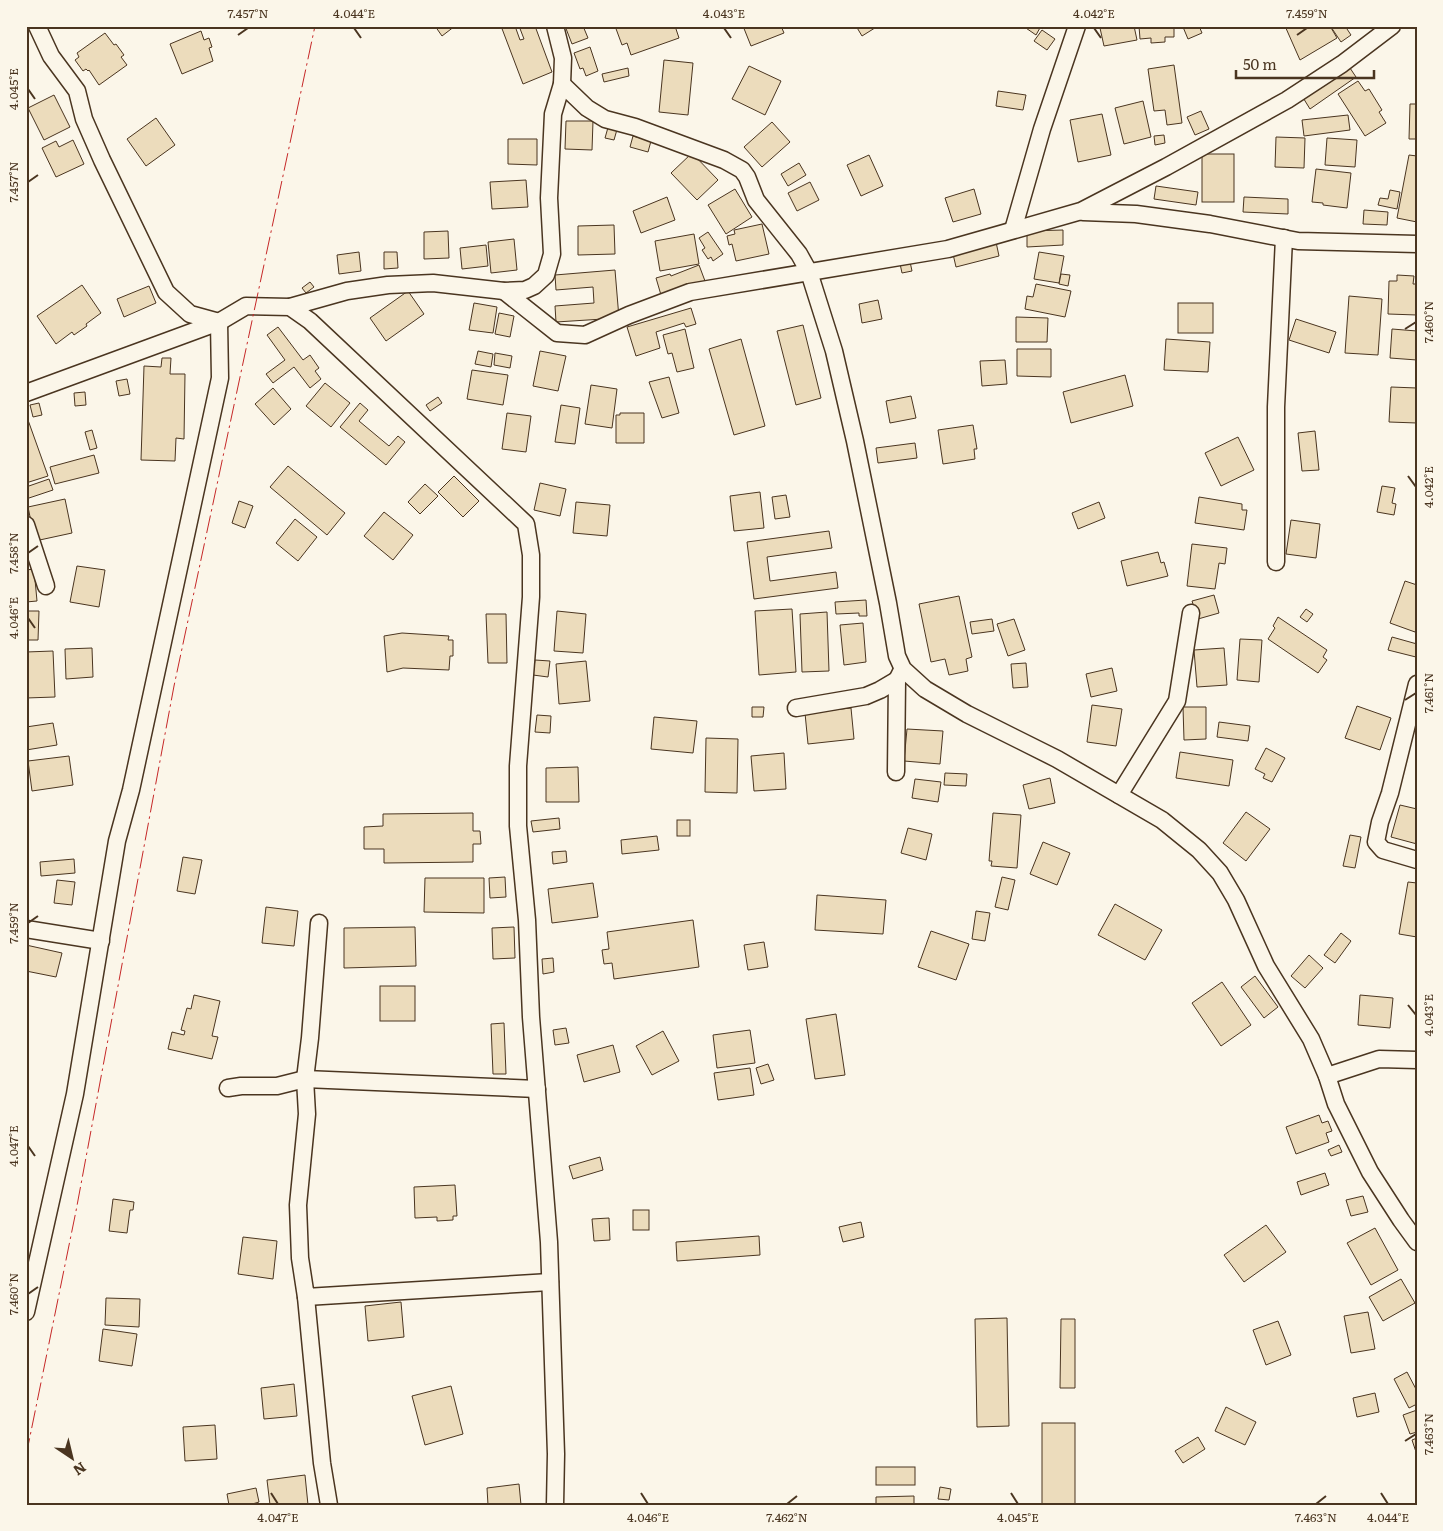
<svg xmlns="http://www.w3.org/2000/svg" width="1443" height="1531" font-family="Literata,serif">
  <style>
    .building { fill: #ecdcbc; stroke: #4a3520 }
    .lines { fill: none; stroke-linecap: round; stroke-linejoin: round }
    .minor-casing { stroke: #4a3520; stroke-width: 19 }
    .minor { stroke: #fbf6e9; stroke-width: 16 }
    .power { stroke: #c62828; stroke-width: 1; stroke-dasharray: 18 4 2.5 4; stroke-linecap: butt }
    .ticks { fill: none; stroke: #4a3520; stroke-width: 2 }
    .neatline { fill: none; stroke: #4a3520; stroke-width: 2 }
    .ticks-label { font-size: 12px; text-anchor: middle; fill: #4a3520 }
  </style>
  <rect width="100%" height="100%" fill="#fbf6e9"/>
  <g class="building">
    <path d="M435 26H455L442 36Z"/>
    <path d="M501 26H515L520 40 524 39 519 26H535L552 72 523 84Z"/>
    <path d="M565 26H583L588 38 572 44Z"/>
    <path d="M615 26H675L679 38 631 55 627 43 622 45Z"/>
    <path d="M743 26H781L784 33 751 46Z"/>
    <path d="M856 26H878L862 36Z"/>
    <path d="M1023 26H1041L1036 35Z"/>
    <path d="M1109 26H1134L1137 40 1104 46 1100 28Z"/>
    <path d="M1139 26H1174V37H1165V42L1151 43V38L1140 39Z"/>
    <path d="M1186 26H1199L1202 33 1188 39 1183 27Z"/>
    <path d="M1285 26H1330L1337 38 1300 60Z"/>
    <path d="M1332 26H1345L1351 35 1341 42 1331 27Z"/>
    <path d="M1042 30 1055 39 1047 50 1034 41Z"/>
    <path d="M201 31 204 40 209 38 212 47 209 48 213 61 182 74 170 44Z"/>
    <path d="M105 33 114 45 116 44 124 55 121 57 127 65 99 85 89 70 88 71 86 69 83 71 75 60 79 57 77 53Z"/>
    <path d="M590 47 598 71 586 76 583 68 580 69 574 53Z"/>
    <path d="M664 60 693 63 688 115 659 112Z"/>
    <path d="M1174 65 1182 123 1167 125 1165 110 1154 111 1148 69Z"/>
    <path d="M1348 65 1356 77 1310 109 1302 96Z"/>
    <path d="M749 66 781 81 765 115 732 99Z"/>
    <path d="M628 68 629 76 604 82 602 74Z"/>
    <path d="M1358 81 1365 91 1369 89 1382 110 1379 112 1386 123 1365 136 1338 94Z"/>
    <path d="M998 91 1026 95 1023 110 996 106Z"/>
    <path d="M54 95 70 127 44 140 28 108Z"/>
    <path d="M1143 101 1151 137 1124 144 1115 108Z"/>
    <path d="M1410 104H1417V139H1409Z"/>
    <path d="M1201 111 1209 129 1195 135 1187 117Z"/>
    <path d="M1102 114 1111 155 1078 162 1070 120Z"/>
    <path d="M1348 115 1350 130 1304 136 1302 120Z"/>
    <path d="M156 118 175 145 146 166 127 139Z"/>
    <path d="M566 121H593L592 150 565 149Z"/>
    <path d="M772 122 790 142 762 167 744 147Z"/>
    <path d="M609 124 618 126 614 140 605 138Z"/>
    <path d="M1164 135 1165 143 1155 145 1154 136Z"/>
    <path d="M633 136 651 141 648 152 630 147Z"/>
    <path d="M1276 137 1305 138 1304 168 1275 167Z"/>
    <path d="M1327 138 1357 140 1355 167 1325 165Z"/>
    <path d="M508 139H537V165L508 164Z"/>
    <path d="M73 140 84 164 56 177 42 148 56 141 59 147Z"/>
    <path d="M692 153 718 180 697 200 671 173Z"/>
    <rect x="1202" y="154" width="32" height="48"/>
    <path d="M869 155 883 186 861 196 847 165Z"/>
    <path d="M1409 155 1417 156V222L1397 218Z"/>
    <path d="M799 163 806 175 788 186 781 174Z"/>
    <path d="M1316 169 1351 173 1347 208 1323 205V203L1312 202Z"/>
    <path d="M526 180 528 207 492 209 490 182Z"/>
    <path d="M810 182 819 200 797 211 788 193Z"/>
    <path d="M1156 186 1198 192 1196 205 1154 199Z"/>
    <path d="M735 189 752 217 726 234 708 205Z"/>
    <path d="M974 189 981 214 953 222 945 198Z"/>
    <path d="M1390 190 1400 192 1397 209 1378 205 1380 198 1388 199Z"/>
    <path d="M667 197 675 220 641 233 633 211Z"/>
    <path d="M1244 197 1288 199V214L1243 212Z"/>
    <path d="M1364 210 1388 212 1387 225 1363 224Z"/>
    <path d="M762 224 769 254 736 261 732 244 729 245 727 236 735 234 734 230Z"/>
    <path d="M614 225 615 254 578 255V226Z"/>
    <path d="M1063 230V245L1027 247V231Z"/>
    <path d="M448 231 449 258 424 259V232Z"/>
    <path d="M708 232 723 254 713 261 711 257 708 259 702 250 705 248 699 238Z"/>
    <path d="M694 234 699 264 660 271 655 241Z"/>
    <path d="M514 239 517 270 491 273 488 242Z"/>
    <path d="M996 242 999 256 956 267 953 254Z"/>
    <path d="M486 245 488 266 462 269 460 248Z"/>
    <path d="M359 252 361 271 339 274 337 255Z"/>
    <path d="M384 252H397L398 268 384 269Z"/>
    <path d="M1039 252 1064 256 1059 283 1034 279Z"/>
    <path d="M909 257 912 271 902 273 899 259Z"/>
    <path d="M699 265 705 281 661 295 656 278 670 274 671 276Z"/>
    <path d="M615 270 619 318 556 322 555 306 594 303 593 287 556 290 555 275Z"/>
    <path d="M1061 274 1070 275 1068 286 1059 284Z"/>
    <path d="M1397 275 1414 276 1413 284H1417V315L1388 314 1389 281H1397Z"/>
    <path d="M310 282 314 287 306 293 302 288Z"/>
    <path d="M1036 284 1071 291 1065 317 1025 309 1027 296 1033 297Z"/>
    <path d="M82 285 101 313 86 324 87 326 74 335 72 332 56 344 37 316Z"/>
    <path d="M149 286 156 303 124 317 117 299Z"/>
    <path d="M408 291 424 314 386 341 370 318Z"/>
    <path d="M1349 296 1382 299 1378 355 1345 353Z"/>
    <path d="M878 300 882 319 862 323 859 304Z"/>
    <path d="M474 303 497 307 493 333 469 330Z"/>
    <rect x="1178" y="303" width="35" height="30"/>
    <path d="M691 308 696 324 686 327 684 323 656 332 660 348 636 356 627 327Z"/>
    <path d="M499 313 514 316 510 337 495 334Z"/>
    <path d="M1016 317 1048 318 1047 342H1016Z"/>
    <path d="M1296 319 1336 332 1329 353 1289 340Z"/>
    <path d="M803 325 821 398 796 405 777 331Z"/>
    <path d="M278 327 303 360 310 355 319 368 315 371 321 379 310 388 294 367 273 383 266 374 285 360 267 335Z"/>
    <path d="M685 329 694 368 677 372 672 353 668 354 663 335Z"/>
    <path d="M1392 329 1417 331V360L1390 358Z"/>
    <path d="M741 339 765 426 734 435 709 349Z"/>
    <path d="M1166 339 1210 342 1208 372 1164 370Z"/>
    <path d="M1017 349H1051V377L1017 376Z"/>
    <path d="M478 351 493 354 491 367 475 364Z"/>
    <path d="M540 351 566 356 558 391 533 386Z"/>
    <path d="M495 353 512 356 510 368 494 365Z"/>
    <path d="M162 358H171L170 374H185L184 439 176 438 175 461 141 460 144 366 161 367Z"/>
    <path d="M1005 360 1007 384 982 386 980 361Z"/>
    <path d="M472 370 508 375 503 405 467 399Z"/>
    <path d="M1125 375 1133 406 1071 423 1063 392Z"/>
    <path d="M669 377 679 413 662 418 649 382Z"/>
    <path d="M127 379 130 394 119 396 116 381Z"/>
    <path d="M325 383 350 403 331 427 306 406Z"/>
    <path d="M591 385 617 389 612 428 585 424Z"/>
    <path d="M1391 387 1417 388V423L1389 422Z"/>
    <path d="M273 388 291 409 274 425 255 404Z"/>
    <path d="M85 392 86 405 75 406 74 393Z"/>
    <path d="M911 396 916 418 890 423 886 401Z"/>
    <path d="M438 397 442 403 430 411 426 405Z"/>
    <path d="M39 403 42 415 33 417 30 405Z"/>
    <path d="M360 403 368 410 359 421 389 446 398 436 405 442 386 465 340 427Z"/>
    <path d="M561 405 580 408 575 444 555 442Z"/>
    <path d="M507 413 531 416 526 452 502 449Z"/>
    <path d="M620 413H644V443H616V415H620Z"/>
    <path d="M28 420 48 476 26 483V421Z"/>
    <path d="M973 425 977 449H974L975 459 943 464 938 430Z"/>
    <path d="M92 430 97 448 90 450 85 432Z"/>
    <path d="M1315 431 1319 470 1302 471 1298 433Z"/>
    <path d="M1238 437 1254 470 1221 486 1205 453Z"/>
    <path d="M915 443 917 458 878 463 876 448Z"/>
    <path d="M94 455 99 473 55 484 50 467Z"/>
    <path d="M288 466 345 513 327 535 270 487Z"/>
    <path d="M454 476 479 501 463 517 438 492Z"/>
    <path d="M49 479 53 490 26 499V487Z"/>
    <path d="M540 483 566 489 560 516 534 510Z"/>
    <path d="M425 484 438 496 420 514 408 502Z"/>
    <path d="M1382 486 1395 488 1392 503 1396 504 1394 515 1377 512Z"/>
    <path d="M760 492 764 528 734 531 730 496Z"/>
    <path d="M786 495 790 517 775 519 772 497Z"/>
    <path d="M1199 497 1242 504V510H1247L1244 530 1195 523Z"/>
    <path d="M65 499 72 533 35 541 28 507Z"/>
    <path d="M239 501 253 506 245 528 232 523Z"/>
    <path d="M576 502 610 505 607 536 573 533Z"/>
    <path d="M1099 502 1105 518 1078 529 1072 513Z"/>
    <path d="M384 512 413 535 393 560 364 536Z"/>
    <path d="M295 519 317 537 298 561 276 543Z"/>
    <path d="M1291 520 1320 524 1316 558 1286 554Z"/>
    <path d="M829 531 832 548 767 557 770 581 836 572 838 588 754 599 747 542Z"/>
    <path d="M1192 544 1227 548 1225 564 1219 563 1215 589 1187 586Z"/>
    <path d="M1158 552 1161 563 1164 562 1168 576 1127 586 1121 561Z"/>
    <path d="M77 566 105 570 99 607 70 602Z"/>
    <path d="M34 569 37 601 26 602V570Z"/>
    <path d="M1405 581 1417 585V627L1415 632 1390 623Z"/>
    <path d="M1214 595 1219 613 1198 619 1192 601Z"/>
    <path d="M959 596 972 657 966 659 968 671 949 675 945 659 931 662 919 604Z"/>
    <path d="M866 600 867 616H859V613L836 614 835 602Z"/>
    <path d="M792 609 796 672 759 675 755 611Z"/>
    <path d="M1306 609 1313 614 1307 622 1300 617Z"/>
    <path d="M26 611H39L38 640H26Z"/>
    <path d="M557 611 586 614 583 653 554 651Z"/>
    <path d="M827 612 829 671 802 672 800 614Z"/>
    <path d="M486 614H506L507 663H488Z"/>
    <path d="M1278 617 1327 650 1323 657 1327 660 1318 673 1268 639 1275 628 1273 626Z"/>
    <path d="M992 619 994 631 972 634 970 622Z"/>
    <path d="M1014 619 1025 650 1008 656 997 624Z"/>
    <path d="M863 623 866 662 844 665 840 625Z"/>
    <path d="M402 633 449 636 448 640H453V656H450L449 670 403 668 387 672 384 636Z"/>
    <path d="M1392 637 1417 644 1416 657 1388 650Z"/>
    <path d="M1240 639 1262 640 1259 682 1237 680Z"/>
    <path d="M92 648 93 677 66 679 65 649Z"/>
    <path d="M1224 648 1227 685 1197 687 1194 650Z"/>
    <path d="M53 651 55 697 26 698V652Z"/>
    <path d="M535 660 550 661 548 677 533 675Z"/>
    <path d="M586 661 590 701 559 704 556 664Z"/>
    <path d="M1026 663 1028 687 1013 688 1011 664Z"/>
    <path d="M1112 668 1117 691 1091 697 1086 674Z"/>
    <path d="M1092 705 1122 709 1116 746 1087 742Z"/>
    <path d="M1357 706 1391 718 1380 750 1345 738Z"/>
    <path d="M752 707H764L763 717H752Z"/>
    <path d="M1183 707H1206V739L1184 740Z"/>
    <path d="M851 708 854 739 808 744 805 713Z"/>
    <path d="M537 715 551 716 550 733 535 732Z"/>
    <path d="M654 717 697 721 693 753 651 749Z"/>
    <path d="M1219 722 1250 726 1248 741 1217 737Z"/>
    <path d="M53 723 57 745 26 750V727Z"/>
    <path d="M907 729 943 731 940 764 904 761Z"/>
    <path d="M706 738 738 739 737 793 705 792Z"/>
    <path d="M1266 748 1285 758 1272 782 1263 778 1265 774 1255 769Z"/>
    <path d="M1180 752 1233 760 1229 786 1176 778Z"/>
    <path d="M784 753 786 789 754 791 751 756Z"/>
    <path d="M69 756 73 785 32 791 28 761Z"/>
    <path d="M578 767 579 802H546V768Z"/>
    <path d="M945 773 967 774 966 786 944 785Z"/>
    <path d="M1050 778 1055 803 1029 809 1023 785Z"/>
    <path d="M915 779 941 782 938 802 912 798Z"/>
    <path d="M1400 805 1417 809V844L1391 837Z"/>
    <path d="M1246 812 1270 829 1246 861 1223 843Z"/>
    <path d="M473 813V831H480L481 844H473V862L384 863V849H364V827L383 826V814Z"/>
    <path d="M993 813 1021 815 1017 868 991 866 992 861H989Z"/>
    <path d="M559 818 560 829 533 832 531 821Z"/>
    <rect x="677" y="820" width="13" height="16"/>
    <path d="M908 828 932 834 926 860 901 853Z"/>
    <path d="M1350 835 1361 837 1355 868 1343 866Z"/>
    <path d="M657 836 659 850 622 854 621 840Z"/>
    <path d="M1043 842 1070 853 1057 885 1030 874Z"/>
    <path d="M566 851 567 862 553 864 552 852Z"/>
    <path d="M183 857 202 860 195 894 177 891Z"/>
    <path d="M74 859 75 873 41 876 40 862Z"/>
    <path d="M505 877 506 897 490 898 489 878Z"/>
    <path d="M1002 877 1015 880 1008 910 995 907Z"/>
    <path d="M425 878H484V913L424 912Z"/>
    <path d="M57 880 75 882 72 905 54 903Z"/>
    <path d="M1408 882 1417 883V937L1399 934Z"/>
    <path d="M593 883 598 917 552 923 548 889Z"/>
    <path d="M817 895 886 900 883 934 815 930Z"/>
    <path d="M1115 904 1162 930 1145 960 1098 935Z"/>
    <path d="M266 907 298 911 294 946 262 943Z"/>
    <path d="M976 911 990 913 985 941 972 939Z"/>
    <path d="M693 920 699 967 614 979 612 963 604 964 602 950 609 949 607 932Z"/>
    <path d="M415 927 416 966 344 968V928Z"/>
    <path d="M514 927 515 958 493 959 492 928Z"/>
    <path d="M931 931 969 944 956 980 918 967Z"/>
    <path d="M1341 933 1351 941 1335 963 1324 955Z"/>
    <path d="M764 942 768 967 748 970 744 945Z"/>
    <path d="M26 945 62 953 56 977 26 971Z"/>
    <path d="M1309 955 1323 968 1305 988 1291 976Z"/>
    <path d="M553 958 554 972 543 974 542 959Z"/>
    <path d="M1255 976 1278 1007 1264 1018 1241 987Z"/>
    <path d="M1222 982 1251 1025 1221 1046 1192 1003Z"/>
    <rect x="380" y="986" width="35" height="35"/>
    <path d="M194 995 220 1001 212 1036 218 1037 212 1059 168 1049 172 1032 184 1035 185 1031 181 1030 187 1008 191 1009Z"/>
    <path d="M1360 995 1393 998 1390 1028 1358 1025Z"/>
    <path d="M836 1014 845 1075 815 1079 806 1019Z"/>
    <path d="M504 1023 506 1074H493L491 1024Z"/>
    <path d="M566 1028 569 1043 555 1045 553 1030Z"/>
    <path d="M750 1030 755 1063 717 1068 713 1035Z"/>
    <path d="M663 1031 679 1061 652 1075 636 1046Z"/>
    <path d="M613 1045 620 1072 584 1082 577 1055Z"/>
    <path d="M768 1064 774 1080 761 1084 756 1068Z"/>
    <path d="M750 1068 754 1095 718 1100 714 1073Z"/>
    <path d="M1319 1115 1322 1123 1328 1121 1332 1131 1326 1133 1329 1142 1296 1154 1286 1127Z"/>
    <path d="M1339 1145 1342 1152 1331 1156 1328 1150Z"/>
    <path d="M600 1157 603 1170 573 1179 569 1166Z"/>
    <path d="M1325 1173 1329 1185 1301 1195 1297 1182Z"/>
    <path d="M455 1185 457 1216H453V1220L437 1221V1217L415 1218 414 1187Z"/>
    <path d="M1363 1196 1368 1212 1351 1216 1346 1200Z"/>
    <path d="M113 1199 134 1202 133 1210H130L127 1233 109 1231Z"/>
    <rect x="633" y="1210" width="16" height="20"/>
    <path d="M609 1218 610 1240 594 1241 592 1219Z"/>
    <path d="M861 1222 864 1237 843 1242 839 1227Z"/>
    <path d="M1266 1225 1286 1252 1244 1282 1224 1255Z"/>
    <path d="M1375 1228 1398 1270 1371 1285 1347 1243Z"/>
    <path d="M759 1236 760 1255 677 1261 676 1242Z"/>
    <path d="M243 1237 277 1241 273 1279 238 1274Z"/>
    <path d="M1401 1279 1415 1303 1383 1321 1369 1297Z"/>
    <path d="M106 1298 140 1299 139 1327 105 1325Z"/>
    <path d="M401 1302 404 1337 368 1341 365 1306Z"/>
    <path d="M1368 1312 1375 1349 1351 1353 1344 1316Z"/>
    <path d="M1007 1318 1009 1426 977 1427 975 1319Z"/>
    <path d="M1061 1319H1075V1388H1060Z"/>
    <path d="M1278 1321 1291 1355 1266 1365 1253 1330Z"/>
    <path d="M103 1329 137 1334 132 1366 99 1361Z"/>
    <path d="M1407 1372 1417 1391V1404L1409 1408 1394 1379Z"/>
    <path d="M294 1384 297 1416 264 1419 261 1388Z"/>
    <path d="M451 1386 463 1434 425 1445 412 1396Z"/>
    <path d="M1375 1393 1379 1412 1357 1417 1353 1398Z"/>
    <path d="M1226 1407 1256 1422 1245 1445 1215 1431Z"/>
    <path d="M1417 1410V1432L1410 1434 1403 1415Z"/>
    <rect x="1042" y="1423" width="33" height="82"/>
    <path d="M215 1425 217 1459 185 1461 183 1427Z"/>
    <path d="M1198 1437 1205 1449 1183 1463 1175 1451Z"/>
    <path d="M1417 1438V1455L1412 1440Z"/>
    <rect x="876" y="1467" width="39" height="18"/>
    <path d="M305 1475 308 1505H270L267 1480Z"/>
    <path d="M519 1484 521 1505H488L487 1488Z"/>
    <path d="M940 1487 951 1489 949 1500 938 1499Z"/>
    <path d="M256 1488 259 1502 249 1505H229L227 1494Z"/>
    <path d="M914 1496V1505H876V1497Z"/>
  </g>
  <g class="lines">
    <defs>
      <g id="minor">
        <path d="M562 84 587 108 605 119 635 127 724 160 742 170 747 177 756 200 799 254 809 272 834 351 855 441 888 603 897 656 903 669 925 689 967 714 1057 759 1162 820 1199 850 1220 873 1236 900 1266 966 1311 1039 1327 1076 1336 1104 1370 1172 1401 1220 1417 1242"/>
        <path d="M1083 212 1136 214 1210 224 1298 241 1417 244"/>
        <path d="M1013 230 1042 129 1077 26"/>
        <path d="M504 291 557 333 585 335 629 315 690 292 948 249 1081 211 1166 167 1287 100 1342 64 1392 26"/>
        <path d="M290 307 347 291 388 285 433 283 504 291 525 290 534 286 546 275 552 254 549 198 553 114 562 84 563 58 555 26"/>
        <path d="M26 393 219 322 246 306 290 307 310 321 526 524 531 555V597L518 766V826L527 920 531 1017 549 1242 556 1454 555 1505"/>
        <path d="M26 525 46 586"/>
        <path d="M1276 562V407L1284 238"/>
        <path d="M1417 684 1390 793 1380 822 1376 842 1383 850 1417 860"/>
        <path d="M796 708 866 696 880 690 897 680"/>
        <path d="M896 772 897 680 901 672"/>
        <path d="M1119 795 1177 701 1191 613"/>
        <path d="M319 923 310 1038 305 1079 307 1114 298 1205 300 1258 306 1297 550 1282"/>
        <path d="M26 929 101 941"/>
        <path d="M1327 1076 1379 1059 1417 1060"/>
        <path d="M228 1088 241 1086H277L305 1079 537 1089"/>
        <path d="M306 1297 322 1463 329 1505"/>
        <path d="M26 1312 75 1094 117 841 131 790 220 378 219 322 190 314 166 292 102 160 84 119 77 91 51 56 37 26"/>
      </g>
    </defs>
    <use href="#minor" class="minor-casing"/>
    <use href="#minor" class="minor"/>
    <path class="power" d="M26 1456 76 1211 174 686 315 26"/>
  </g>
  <path class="ticks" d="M354 28 361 38M724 28 731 38M1094 28 1101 38M238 35 248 28M1297 35 1307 28M28 89 35 99M28 182 38 175M1405 329 1416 322M1408 476 1416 487M28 553 38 546M28 618 35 628M1405 700 1416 693M28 923 38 916M1408 1005 1416 1015M28 1146 35 1156M28 1294 38 1287M1405 1441 1416 1434M271 1493 278 1504M641 1493 648 1504M1011 1493 1018 1504M1381 1493 1388 1504M787 1504 797 1496M1316 1504 1326 1496"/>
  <rect width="1443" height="1531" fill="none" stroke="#fbf6e9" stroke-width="55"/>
  <g transform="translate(72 1458) rotate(145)" stroke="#fbf6e9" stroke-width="4" paint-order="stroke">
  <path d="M0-4L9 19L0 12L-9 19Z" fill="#4a3520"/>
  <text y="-8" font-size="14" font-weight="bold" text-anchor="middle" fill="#4a3520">N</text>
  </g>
  <path d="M1236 70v8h138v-8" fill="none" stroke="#4a3520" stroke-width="2.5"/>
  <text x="1243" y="70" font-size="15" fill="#4a3520" stroke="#fbf6e9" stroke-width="4" paint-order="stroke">50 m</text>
  <rect x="28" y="28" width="1388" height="1476" class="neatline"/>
  <g class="ticks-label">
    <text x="248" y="18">7.457°N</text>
    <text x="354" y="18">4.044°E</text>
    <text x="724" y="18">4.043°E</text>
    <text x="1094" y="18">4.042°E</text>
    <text x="1307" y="18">7.459°N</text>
    <text transform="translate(14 89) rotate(-90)" y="4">4.045°E</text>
    <text transform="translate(14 182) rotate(-90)" y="4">7.457°N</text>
    <text transform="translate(1429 322) rotate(-90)" y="4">7.460°N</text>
    <text transform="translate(1429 487) rotate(-90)" y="4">4.042°E</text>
    <text transform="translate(14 553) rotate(-90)" y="4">7.458°N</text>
    <text transform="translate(14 618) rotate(-90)" y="4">4.046°E</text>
    <text transform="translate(1429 693) rotate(-90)" y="4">7.461°N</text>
    <text transform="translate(14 923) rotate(-90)" y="4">7.459°N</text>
    <text transform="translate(1429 1015) rotate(-90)" y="4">4.043°E</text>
    <text transform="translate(14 1146) rotate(-90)" y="4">4.047°E</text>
    <text transform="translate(14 1294) rotate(-90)" y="4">7.460°N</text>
    <text transform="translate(1429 1434) rotate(-90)" y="4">7.463°N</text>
    <text x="278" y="1522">4.047°E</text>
    <text x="648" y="1522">4.046°E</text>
    <text x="787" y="1522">7.462°N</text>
    <text x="1018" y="1522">4.045°E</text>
    <text x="1316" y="1522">7.463°N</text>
    <text x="1388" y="1522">4.044°E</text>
  </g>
</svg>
